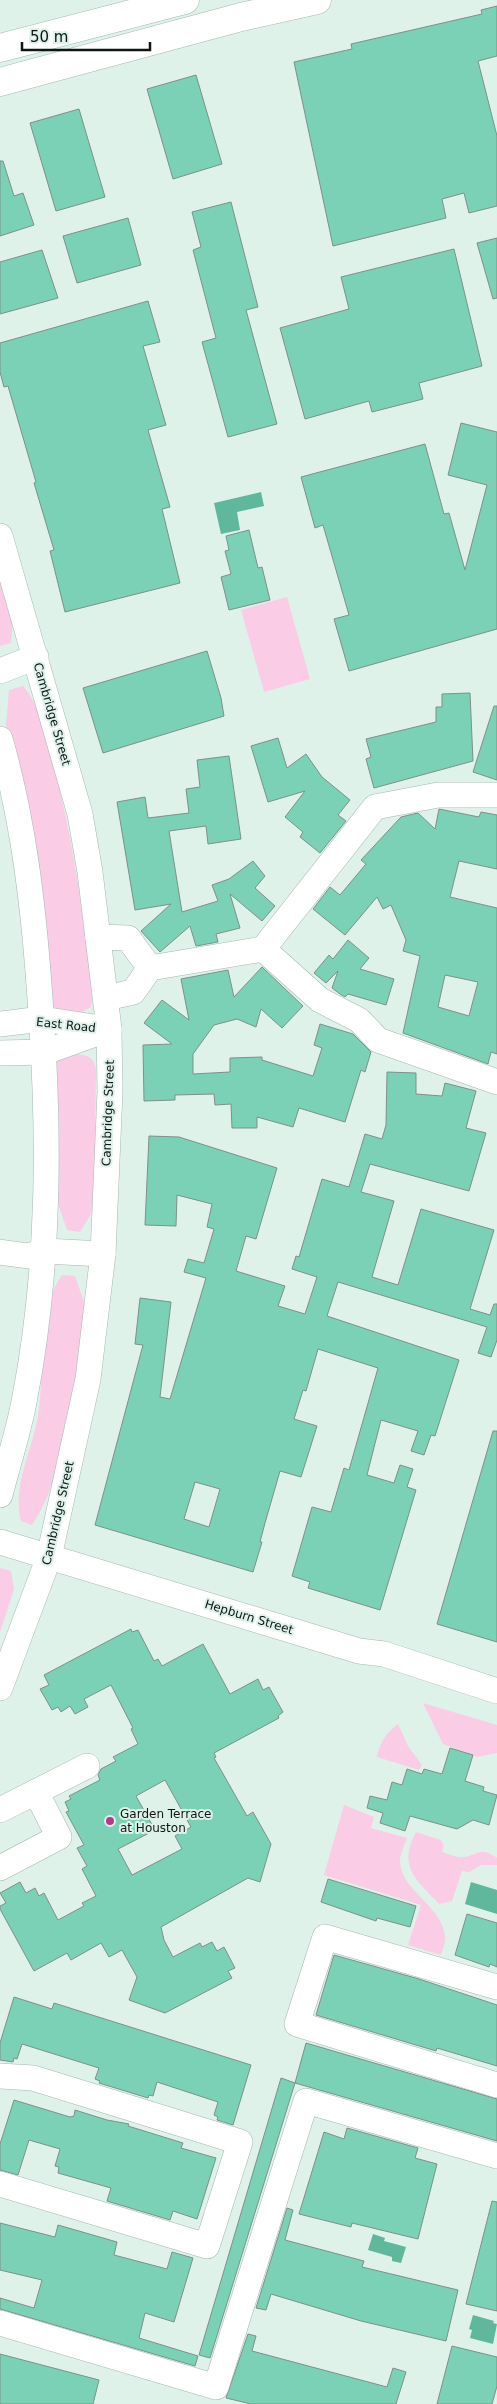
<svg xmlns="http://www.w3.org/2000/svg" width="497" height="2404" font-family="'DejaVu Sans',sans-serif">
  <style>
    .green { fill: #facce6 }
    .water { fill: #5fb79c }
    .building { fill: #7ad1b6; stroke: #7e9089; fill-rule: evenodd }
    .lines { fill: none; stroke-linecap: round; stroke-linejoin: round }
    .minor-casing { stroke: #a5b8b1; stroke-width: 26 }
    .major-casing { stroke: #a5b8b1; stroke-width: 29 }
    .minor { stroke: #fff; stroke-width: 25 }
    .major { stroke: #fff; stroke-width: 28 }
    .poi-dot { fill: #b3398b; stroke: #def2ea; stroke-width: 2 }
    .labels { text-anchor: middle; stroke-width: 4; stroke-linejoin: round; paint-order: stroke }
    .street-label { font-size: 12px; fill: #0e1513; stroke: #def2ea }
    .poi-label { font-size: 12px; fill: #0e1513; stroke: #def2ea; text-anchor: start }
  </style>
  <rect width="100%" height="100%" fill="#def2ea"/>
  <g class="green">
    <path d="M0 565 13 617 11 643 0 646Z"/>
    <path d="M287 597 310 679 264 692 241 610Z"/>
    <path d="M23 686C40 706 44 731 51 756 73 836 84 916 92 998L91 1007 79 1014 54 1009 53 1004 6 725 9 690Z"/>
    <path d="M68 1054C82 1055 93 1053 96 1069L94 1201 91 1214 80 1232 67 1230 56 1198 57 1062 59 1057Z"/>
    <path d="M62 1275 75 1276 84 1302 85 1313C75 1378 69 1470 32 1525L21 1521C12 1487 32 1450 38 1416 46 1370 34 1315 62 1275Z"/>
    <path d="M0 1568 11 1571 14 1589 0 1632Z"/>
    <path d="M423 1703 497 1725V1753L477 1757 443 1744Z"/>
    <path d="M398 1724 408 1746 422 1765 419 1770 377 1757C381 1741 385 1734 398 1724Z"/>
    <path d="M344 1805 374 1817 371 1828 407 1838C405 1844 400 1853 400 1860 399 1890 442 1905 445 1936 446 1941 443 1949 441 1955L408 1945 421 1905 324 1875Z"/>
    <path d="M416 1832 441 1840 444 1846 442 1852C448 1854 453 1856 458 1857 475 1859 478 1844 497 1858V1865H481L469 1872 462 1871 452 1901 439 1904C417 1880 397 1867 416 1832Z"/>
  </g>
  <g class="water">
    <path d="M261 492 264 506 237 512 240 530 221 534 214 503Z"/>
    <path d="M471 1882 497 1890V1914L465 1904Z"/>
    <path d="M373 2234 385 2238 384 2241 406 2247 401 2263 392 2261V2257L368 2250Z"/>
    <path d="M473 2315 494 2321 493 2323 497 2324 493 2344 470 2338 472 2330 469 2329Z"/>
  </g>
  <g class="building">
    <path d="M497 6V56L478 61 497 136V206L469 213 464 193 442 199 446 218 333 246 294 62 352 49 351 44 482 14 481 10Z"/>
    <path d="M196 75 222 164 173 179 147 89Z"/>
    <path d="M79 109 105 197 56 211 30 123Z"/>
    <path d="M0 161H3L14 196 23 193 34 225 0 236Z"/>
    <path d="M231 202 258 307 246 310 277 424 228 437 202 342 216 338 193 250 201 247 192 212Z"/>
    <path d="M128 218 141 265 77 283 63 236Z"/>
    <path d="M497 238V298L493 299 477 243Z"/>
    <path d="M454 249 482 366 419 383 423 399 372 412 369 401 305 419 280 328 349 309 341 277Z"/>
    <path d="M42 250 58 298 0 314V262Z"/>
    <path d="M148 301 160 342 143 346 166 425 148 430 170 507 162 509 180 583 65 612 50 551 54 550 34 483 36 482 8 386 4 387 0 372V343Z"/>
    <path d="M461 423 497 432V629L349 671 334 619 349 615 323 525 315 528 301 477 425 444 444 514 449 513 465 570 487 485 448 475Z"/>
    <path d="M249 530 258 568 262 567 270 600 229 610 221 577 231 574 225 551 229 550 226 536Z"/>
    <path d="M207 651 221 698 224 716 103 753 83 688Z"/>
    <path d="M470 693 473 761 374 788 366 759 371 757 366 739 436 722V707H442V694Z"/>
    <path d="M494 706H497V780L473 772Z"/>
    <path d="M278 738 287 768 306 754 322 777 350 800 338 815 346 821 320 853 300 837 303 832 285 817 305 791 268 802 251 746Z"/>
    <path d="M229 756 241 839 208 844 206 826 169 831 182 912 218 901 212 885 229 879 253 861 265 876 255 888 275 906 262 921 230 894 240 928 216 934 218 942 196 946 190 926 160 952 141 931 171 904 135 910 117 802 145 797 148 818 189 813 186 789 200 787 197 760Z"/>
    <path d="M439 809 479 817 481 812 497 815V869L459 861 450 897 497 908V1054L491 1052 488 1064 403 1033 420 956 403 951 406 940 391 905 383 909 377 897 345 935 313 909 330 887 340 895 366 864 361 860 401 817 418 813 435 829ZM445 975 478 982 469 1016 438 1007Z"/>
    <path d="M348 940 369 958 360 969 394 979 386 1005 348 994 345 997 340 994 332 988 338 971 326 983 314 973 329 955 333 959Z"/>
    <path d="M262 967 303 1006 282 1028 261 1009 256 1027 237 1019 214 1025 193 1054V1074L230 1072V1058L262 1057V1060L313 1076 322 1048 314 1045 320 1024 353 1034 371 1052 365 1072 361 1070 345 1122 299 1108 293 1127 257 1117V1128H232L231 1104 215 1105 214 1094 175 1095V1100L144 1101 143 1045 172 1044 144 1023 162 1000 189 1020 181 979 228 970 234 997Z"/>
    <path d="M387 1072 416 1073V1094L442 1096 445 1083 476 1091 466 1128 486 1133 469 1191 370 1164 361 1192 394 1201 372 1277 398 1285 421 1209 494 1230 470 1309 490 1315 494 1304H497V1340L491 1357 478 1353 487 1327 338 1282 327 1316 459 1360 435 1436 431 1435 424 1455 411 1451 418 1431 381 1420 367 1475 394 1483 400 1465 413 1469 407 1487 416 1490 380 1610 308 1588 310 1582 292 1576 312 1507 331 1512 344 1468 349 1470 378 1368 318 1349 306 1391 303 1390 294 1419 317 1426 301 1477 280 1471 265 1523 260 1542H262L253 1572 95 1525 143 1345 135 1344 140 1298 171 1302 160 1397 170 1399 206 1278 184 1272 188 1259 204 1263 214 1229 207 1227 212 1204 177 1195 176 1226 145 1225 149 1136 179 1137 277 1168 256 1239 246 1236 236 1271 285 1286 278 1306 305 1314 317 1277 292 1269 296 1256 299 1257 322 1179 349 1187 365 1134 382 1139 386 1125ZM195 1482 220 1489 209 1527 184 1519Z"/>
    <path d="M493 1431H497V1642L437 1624Z"/>
    <path d="M131 1629 132 1632 138 1630 154 1661 158 1659 162 1666 203 1644 230 1694 258 1679 263 1690 269 1687 283 1712 278 1716 279 1718 214 1753 216 1757 214 1758 247 1816 253 1812 271 1844 260 1882 248 1878 161 1927 164 1940 173 1957 200 1943 202 1947 212 1942 217 1951 224 1947 235 1968 228 1971 232 1978 165 2013 129 2000 137 1977 122 1950 109 1957 101 1943 71 1960 67 1953 34 1971 0 1909V1906L6 1903 0 1893 20 1882 26 1893 35 1888 39 1896 44 1893 58 1920 84 1906 82 1903 96 1896 82 1869 87 1866 77 1848 84 1845 66 1812 69 1811 65 1802 71 1799 69 1796 100 1780 98 1775 101 1769 116 1761 113 1757 138 1744 131 1729 133 1728 111 1685 84 1699 88 1707 75 1714 70 1706 61 1712 58 1707 52 1710 40 1689 49 1685 44 1675ZM165 1780 191 1827 175 1836 182 1849 132 1875 118 1849 155 1830 136 1796Z"/>
    <path d="M450 1748 473 1755 465 1781 484 1787 483 1791 497 1795 489 1825 473 1820 457 1829 410 1816 405 1831 380 1823 383 1813 367 1808 370 1796 387 1800 392 1782 402 1785 407 1769 422 1774 424 1769 442 1774Z"/>
    <path d="M328 1879 416 1906 410 1927 377 1918 376 1921 321 1902Z"/>
    <path d="M467 1914 497 1923V1967L490 1964 489 1967 455 1955Z"/>
    <path d="M334 1955 419 1979 497 2005V2066L437 2048 436 2051 316 2015Z"/>
    <path d="M14 1997 52 2009 54 2003 251 2065 233 2125 217 2120 218 2117 214 2115 218 2102 157 2082 153 2096 149 2095 148 2098 99 2083 100 2081 95 2079 99 2068 22 2044 17 2059 14 2058 13 2062 0 2060V2043Z"/>
    <path d="M306 2043 497 2099V2141L295 2083Z"/>
    <path d="M281 2078 295 2083 210 2358 199 2355Z"/>
    <path d="M14 2100 70 2117 74 2116 75 2110 107 2120 129 2124 128 2126 183 2143 181 2148 216 2158 197 2219 173 2211 170 2220 107 2201 111 2188 58 2173 59 2167 55 2166 60 2149 29 2140 18 2175 0 2170V2144Z"/>
    <path d="M347 2128 418 2148 415 2158 437 2164 418 2239 352 2223 351 2227 299 2214 324 2132 344 2139Z"/>
    <path d="M492 2201 497 2202V2311L466 2304Z"/>
    <path d="M287 2208 293 2210 285 2240 364 2261 362 2267 458 2290 446 2341 361 2321 271 2294 266 2310 256 2308Z"/>
    <path d="M0 2223 55 2237 58 2225 117 2242 114 2255 167 2269 172 2252 193 2258 174 2322 145 2313 139 2338 198 2356 195 2366 0 2309V2298L34 2308 42 2280 0 2270Z"/>
    <path d="M248 2334 256 2336 252 2351 387 2387 393 2368 406 2372 396 2404H251L226 2398Z"/>
    <path d="M452 2346 497 2357V2386L492 2404H437Z"/>
    <path d="M0 2354 99 2380 93 2404H0Z"/>
  </g>
  <g class="lines">
    <defs>
      <g id="minor">
        <path d="M0 536 80 814 90 872 109 1029 110 1091 103 1254 88 1379 49 1557 0 1688"/>
        <path d="M0 671 36 657"/>
        <path d="M0 739C23 819 33 903 39 985 50 1125 51 1264 24 1402 18 1433 8 1464 0 1495"/>
        <path d="M497 795H438L375 807 263 949 320 1000 359 1020 378 1040 497 1082"/>
        <path d="M98 937 128 938 150 968"/>
        <path d="M106 998 133 992 150 968 263 949"/>
        <path d="M0 1024 42 1019 107 1029"/>
        <path d="M0 1053 45 1052 109 1029"/>
        <path d="M0 1252 28 1256 45 1251 103 1254"/>
        <path d="M0 1542 359 1651 384 1654 497 1691"/>
        <path d="M0 1810 87 1766"/>
        <path d="M0 1868 59 1837 36 1792"/>
        <path d="M497 1987 325 1937 297 2024 497 2085"/>
        <path d="M0 2076 33 2078 240 2142 207 2246 0 2184"/>
        <path d="M0 2323 216 2387 306 2101 497 2156"/>
      </g>
      <g id="major">
        <path d="M0 48 185 0"/>
        <path d="M0 82 241 17 317 0"/>
      </g>
    </defs>
    <use href="#minor" class="minor-casing"/>
    <use href="#major" class="major-casing"/>
    <use href="#minor" class="minor"/>
    <use href="#major" class="major"/>
  </g>
  <circle class="poi-dot" cx="110" cy="1821" r="5"/>
  <g class="labels">
    <g class="street-label">
      <text transform="translate(52 714) rotate(74)" y="4">Cambridge Street</text>
      <text transform="translate(66 1025) rotate(6)" y="4">East Road</text>
      <text transform="translate(108 1113) rotate(-88)" y="4">Cambridge Street</text>
      <text transform="translate(58 1513) rotate(-77)" y="4">Cambridge Street</text>
      <text transform="translate(249 1617) rotate(17)" y="4">Hepburn Street</text>
    </g>
    <g class="poi-label">
      <text x="120" y="1818">Garden Terrace<tspan x="120" dy="14">at Houston</tspan></text>
    </g>
  </g>
  <path d="M22 42v8h128v-8" fill="none" stroke="#0e1513" stroke-width="2.5"/>
  <text x="30" y="42" font-size="15" fill="#0e1513" stroke="#def2ea" stroke-width="4" paint-order="stroke">50 m</text>
</svg>
